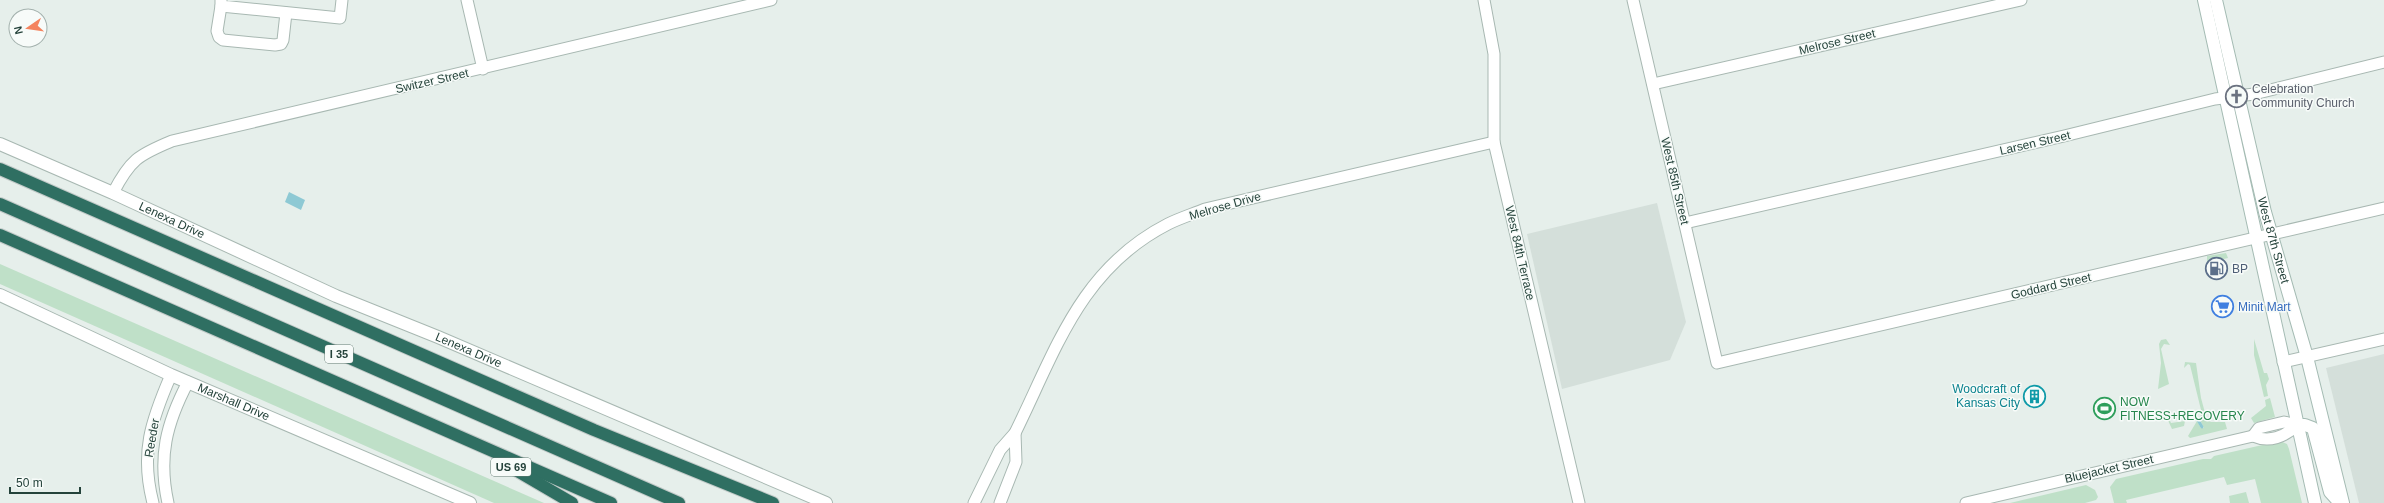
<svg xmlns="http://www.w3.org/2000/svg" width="2384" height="503" font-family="Helvetica,sans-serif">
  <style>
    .built { fill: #d4dfda }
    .green { fill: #bfe0c8 }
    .water { fill: #8ec9d4 }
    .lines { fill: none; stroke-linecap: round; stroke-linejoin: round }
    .stream { stroke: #8ec9d4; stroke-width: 3 }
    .minor-casing { stroke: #a8b8b2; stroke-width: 13 }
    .tertiary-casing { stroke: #a8b8b2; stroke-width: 14 }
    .secondary-casing { stroke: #a4bbb3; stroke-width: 14 }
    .motorway-casing { stroke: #c2cac8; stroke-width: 14 }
    .minor { stroke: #fff; stroke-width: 11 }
    .tertiary { stroke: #fff; stroke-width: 12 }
    .secondary { stroke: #fff; stroke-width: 12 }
    .motorway { stroke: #2f6f62; stroke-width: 12 }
    .labels { text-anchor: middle; stroke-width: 3; stroke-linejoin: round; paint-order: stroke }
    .shield { fill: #f7fbf9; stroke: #637a73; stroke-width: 1 }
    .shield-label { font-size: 11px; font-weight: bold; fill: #24423a }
    .street-label { font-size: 12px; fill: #24423a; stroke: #f7fbf9 }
    .worship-label { font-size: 12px; fill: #5b616d; stroke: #f7fbf9; text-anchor: start }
    .service-label { font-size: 12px; fill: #4e5e75; stroke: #f7fbf9; text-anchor: start }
    .shop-label { font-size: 12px; fill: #366cbe; stroke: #f7fbf9; text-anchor: start }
    .culture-label { font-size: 12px; fill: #0d838f; stroke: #f7fbf9; text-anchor: end }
    .leisure-label { font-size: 12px; fill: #27864d; stroke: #f7fbf9; text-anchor: start }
  </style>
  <rect width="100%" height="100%" fill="#e6efeb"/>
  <g class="built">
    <path d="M1657 203 1686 322 1670 360 1562 389 1527 234Z"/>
    <path d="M2384 354V503H2359L2326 368Z"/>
  </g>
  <g class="green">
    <path d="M2226 253 2228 258 2207 263V256Z"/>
    <path d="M0 264 544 503H494L0 284Z"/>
    <path d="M2166 339 2170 345 2164 344 2161 349 2169 384 2158 389 2161 363 2159 344 2161 340Z"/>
    <path d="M2254 339 2264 373H2267L2269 379 2266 385 2268 396 2264 397 2254 355Z"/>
    <path d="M2185 362 2196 363 2201 398 2207 420 2211 422H2225L2227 429 2190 438 2188 436 2197 421 2201 428H2204L2199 418 2202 414 2190 365 2188 364 2184 368Z"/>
    <path d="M2270 398 2275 417 2254 423 2251 418 2266 406 2265 400Z"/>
    <path d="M2164 412H2166L2171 423 2185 421 2184 426 2172 429Z"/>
    <path d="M2280 441 2287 444 2289 449 2302 503H2261L2255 479 2227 485 2224 477 2126 500 2127 503H2114L2110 487 2116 479 2203 459H2211L2214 456Z"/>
    <path d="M2086 485 2095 490 2098 497 2096 500 2085 503H2010Z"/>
    <path d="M2246 492 2249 503H2230L2229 496Z"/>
  </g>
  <path class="water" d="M289 192 305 200 301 210 285 202Z"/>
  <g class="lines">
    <path class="stream" d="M2198 420 2202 427"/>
    <defs>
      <g id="minor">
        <path d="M221 0V6L340 18 342 0"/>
        <path d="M467 0 483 69"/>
        <path d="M1484 0 1494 54V142L1579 503"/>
        <path d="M1633 0 1717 363 2384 208"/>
        <path d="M221 6 217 31 219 37 223 40 275 45 281 44 283 40 286 13"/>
        <path d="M1653 84 2021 0"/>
        <path d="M113 193C130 160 138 155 172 141L771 0"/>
        <path d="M1685 223 2064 136 2215 99 2254 94 2384 62"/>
        <path d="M2283 362 2384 339"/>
        <path d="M2253 436 2259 428 2284 422 2297 425"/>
        <path d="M153 503C140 453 151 421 171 375"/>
        <path d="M168 503C158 457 166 424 188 382"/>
        <path d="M974 503 1000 450 1015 433C1056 350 1080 269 1168 224 1180 218 1193 214 1205 209L1494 142"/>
        <path d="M1000 503 1016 462 1015 433"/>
        <path d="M1966 503 2253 436C2269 443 2285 437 2297 425"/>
      </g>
      <g id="tertiary">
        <path id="s1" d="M0 144 113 193 336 296 438 337 826 503"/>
        <path id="s2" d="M0 295 171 375 470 503"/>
      </g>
      <g id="secondary">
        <path d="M2204 0 2315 503"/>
        <path id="s3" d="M2216 0 2265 212 2307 357 2343 503"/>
        <path d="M2297 425H2305L2313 428 2330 492 2340 503"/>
      </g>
      <g id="motorway">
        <path d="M0 169 594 430 773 503"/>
        <path d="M0 204 679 503"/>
        <path d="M0 235 611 503"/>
        <path d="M502 462 572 503"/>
      </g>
    </defs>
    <use href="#minor" class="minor-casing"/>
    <use href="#tertiary" class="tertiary-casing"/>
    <use href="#secondary" class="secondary-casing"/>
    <use href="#motorway" class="motorway-casing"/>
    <use href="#minor" class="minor"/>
    <use href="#tertiary" class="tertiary"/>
    <use href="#secondary" class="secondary"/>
    <use href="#motorway" class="motorway"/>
  </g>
  <defs>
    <symbol id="church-ring" viewBox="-11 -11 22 22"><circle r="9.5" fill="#f7fbf9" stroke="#6b7280" stroke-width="1.5"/><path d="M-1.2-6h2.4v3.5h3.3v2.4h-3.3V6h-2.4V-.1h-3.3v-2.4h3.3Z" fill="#6b7280"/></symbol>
    <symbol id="fuel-ring" viewBox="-11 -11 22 22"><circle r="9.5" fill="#f7fbf9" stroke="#5c6f8a" stroke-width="1.5"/><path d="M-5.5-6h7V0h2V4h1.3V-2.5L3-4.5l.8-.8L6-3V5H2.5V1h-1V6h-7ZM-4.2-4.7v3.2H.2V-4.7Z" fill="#5c6f8a"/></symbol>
    <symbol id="supermarket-ring" viewBox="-11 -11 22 22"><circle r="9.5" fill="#f7fbf9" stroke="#3f7fe0" stroke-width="1.5"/><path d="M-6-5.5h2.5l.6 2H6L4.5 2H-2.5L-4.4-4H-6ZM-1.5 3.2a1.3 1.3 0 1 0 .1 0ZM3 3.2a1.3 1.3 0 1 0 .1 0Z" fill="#3f7fe0"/></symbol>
    <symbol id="building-ring" viewBox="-11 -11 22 22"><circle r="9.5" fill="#f7fbf9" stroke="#0f9aa8" stroke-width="1.5"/><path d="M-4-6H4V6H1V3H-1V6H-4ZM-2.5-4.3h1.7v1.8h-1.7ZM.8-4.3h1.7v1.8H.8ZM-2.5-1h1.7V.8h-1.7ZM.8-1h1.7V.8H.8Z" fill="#0f9aa8"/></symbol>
    <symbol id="stadium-ring" viewBox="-11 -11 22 22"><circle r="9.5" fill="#f7fbf9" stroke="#2e9e5b" stroke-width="1.5"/><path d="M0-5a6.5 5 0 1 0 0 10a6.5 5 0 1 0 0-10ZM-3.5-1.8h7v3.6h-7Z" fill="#2e9e5b"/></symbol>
  </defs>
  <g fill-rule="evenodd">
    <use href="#church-ring" x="2224" y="84" width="25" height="25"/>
    <use href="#fuel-ring" x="2204" y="256" width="25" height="25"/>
    <use href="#supermarket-ring" x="2210" y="294" width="25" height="25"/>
    <use href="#building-ring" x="2022" y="384" width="25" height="25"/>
    <use href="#stadium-ring" x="2092" y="396" width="25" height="25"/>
  </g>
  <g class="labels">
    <g class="shield">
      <rect x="325" y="345" width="28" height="18" rx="3"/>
      <rect x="491" y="458" width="40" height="18" rx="3"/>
    </g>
    <g class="shield-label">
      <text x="339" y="358">I 35</text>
      <text x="511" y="471">US 69</text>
    </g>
    <g class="street-label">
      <text transform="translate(1837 42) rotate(-13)" y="4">Melrose Street</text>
      <text transform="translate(432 81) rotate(-13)" y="4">Switzer Street</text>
      <text transform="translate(2035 143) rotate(-13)" y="4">Larsen Street</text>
      <text transform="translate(1675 181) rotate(77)" y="4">West 85th Street</text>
      <text transform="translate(1225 206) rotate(-16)" y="4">Melrose Drive</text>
      <text dy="4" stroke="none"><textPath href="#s1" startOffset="188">Lenexa Drive</textPath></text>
      <text dy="4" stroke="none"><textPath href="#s3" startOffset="247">West 87th Street</textPath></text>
      <text transform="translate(1520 253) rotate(77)" y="4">West 84th Terrace</text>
      <text transform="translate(2051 286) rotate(-13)" y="4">Goddard Street</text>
      <text dy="4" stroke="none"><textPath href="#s1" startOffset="512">Lenexa Drive</textPath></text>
      <text dy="4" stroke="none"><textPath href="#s2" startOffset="257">Marshall Drive</textPath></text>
      <text transform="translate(152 438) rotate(-80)" y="4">Reeder</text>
      <text transform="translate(2109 469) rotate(-13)" y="4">Bluejacket Street</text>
    </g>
    <g class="worship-label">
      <text x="2252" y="93">Celebration<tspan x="2252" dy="14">Community Church</tspan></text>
    </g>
    <g class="service-label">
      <text x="2232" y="273">BP</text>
    </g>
    <g class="shop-label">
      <text x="2238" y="311">Minit Mart</text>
    </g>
    <g class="culture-label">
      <text x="2020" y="393">Woodcraft of<tspan x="2020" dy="14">Kansas City</tspan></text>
    </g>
    <g class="leisure-label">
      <text x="2120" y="406">NOW<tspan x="2120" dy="14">FITNESS+RECOVERY</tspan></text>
    </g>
  </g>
  <g transform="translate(28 28) rotate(257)"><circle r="19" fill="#f7fbf9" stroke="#a3b1ad"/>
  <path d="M0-3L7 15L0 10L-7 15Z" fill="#f4845f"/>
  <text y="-6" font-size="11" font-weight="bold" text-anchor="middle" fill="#24423a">N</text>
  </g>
  <path d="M10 487v6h70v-6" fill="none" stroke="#24423a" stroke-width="2"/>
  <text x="16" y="487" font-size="12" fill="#24423a" stroke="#f7fbf9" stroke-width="3" paint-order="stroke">50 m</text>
</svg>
